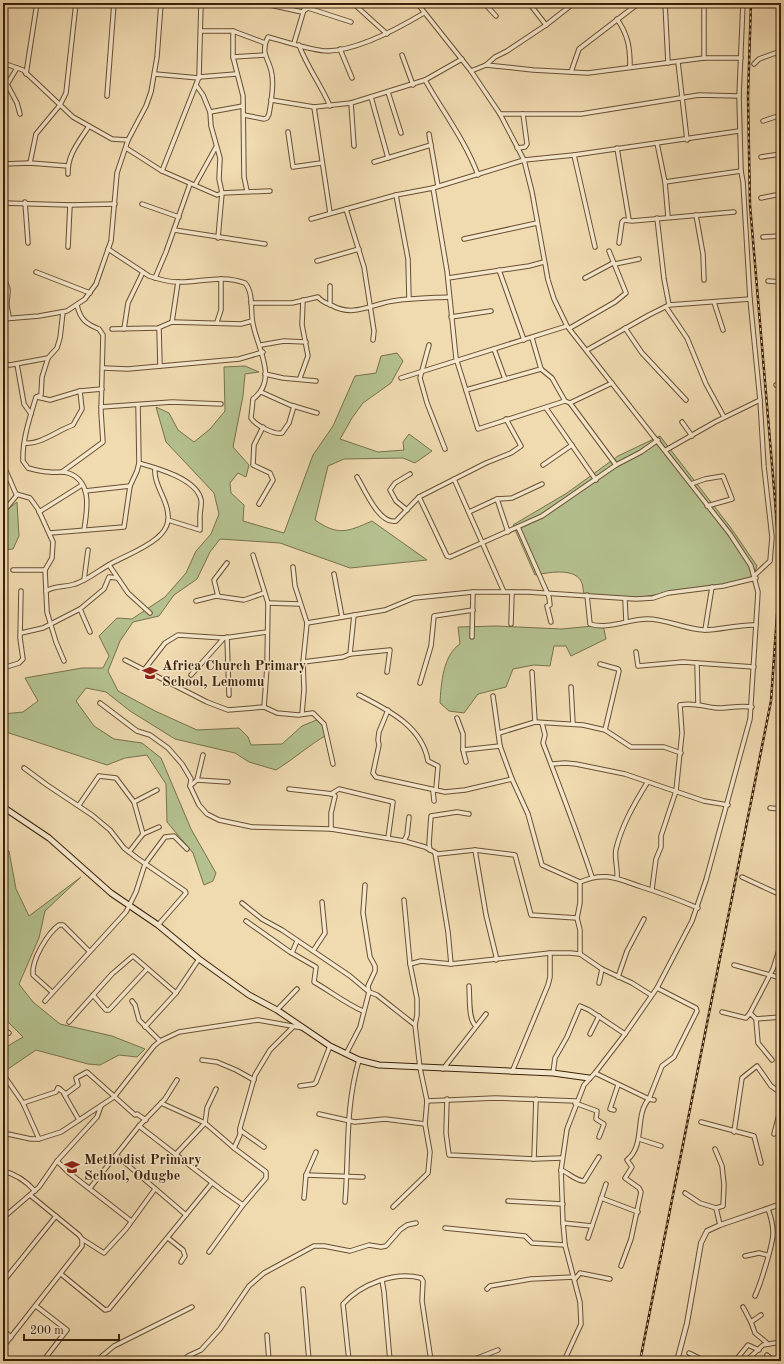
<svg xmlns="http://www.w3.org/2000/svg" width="784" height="1364" font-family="'Old Standard TT',serif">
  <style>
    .green { fill: #b4c18f; stroke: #77714c }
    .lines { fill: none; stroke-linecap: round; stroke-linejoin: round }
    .minor-casing { stroke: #684f32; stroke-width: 5.5 }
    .tertiary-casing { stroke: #684f32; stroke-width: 6 }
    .secondary-casing { stroke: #3a2108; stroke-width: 7 }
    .minor { stroke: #f5e7cc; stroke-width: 3.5 }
    .tertiary { stroke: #f5e7cc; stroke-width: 4 }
    .secondary { stroke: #f5e7cc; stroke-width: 5 }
    .rail-casing { stroke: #3a2108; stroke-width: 2.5 }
    .rail { stroke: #f5e7cc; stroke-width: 1; stroke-dasharray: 3; stroke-linecap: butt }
    .labels { text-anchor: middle; stroke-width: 3; stroke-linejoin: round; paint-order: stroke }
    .poi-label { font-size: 14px; font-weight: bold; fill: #3a2108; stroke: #f5e7cc; text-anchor: start }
  </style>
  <rect width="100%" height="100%" fill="#f0dab0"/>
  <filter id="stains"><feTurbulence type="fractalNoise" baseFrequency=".005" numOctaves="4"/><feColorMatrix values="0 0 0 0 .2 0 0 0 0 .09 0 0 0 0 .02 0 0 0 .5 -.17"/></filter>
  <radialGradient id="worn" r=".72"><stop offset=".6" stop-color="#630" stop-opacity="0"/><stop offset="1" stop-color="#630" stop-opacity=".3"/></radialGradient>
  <g class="green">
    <path d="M397 353 403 361 391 383 363 403 352 418 340 439 378 452 404 450 403 442 409 434 432 451 415 463 403 458 344 459 328 466 315 520C338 536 347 532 372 521L427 560 350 568 280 543 220 539 210 552 197 579 174 595 159 616 133 622 120 641 108 671 118 691 155 711 197 730 239 728 248 737 251 745 282 744 302 726 319 719 328 734C309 745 294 759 276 770L249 762 235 753 175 739 130 711 106 692 86 688 76 701 94 726 114 739 142 743 161 758 191 829 216 873 213 881 204 885 193 853 167 822 166 784 147 755 125 758 107 765 3 731V714L23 712 38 701 25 678 82 668H103L109 656 99 636 117 618 132 619 165 597 186 573 196 551 211 534 219 514 214 493 166 442 156 407 169 413 178 430 194 442 210 429 225 411 224 367 245 366 259 372 245 374 243 396 233 447 249 465 246 477 238 473 230 483 231 493 244 505 243 521 284 533 313 455 333 426 355 376 376 373 381 356Z"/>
    <path d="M660 436 731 528 757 566 752 580 628 599 584 594C583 590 583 584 581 581 573 567 547 573 535 575L513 525 567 493 618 456Z"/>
    <path d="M17 502 19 536 13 549 3 550V513Z"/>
    <path d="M603 625 606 639 571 656 566 646H554L550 666 534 665 513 669 506 687 478 694 464 713 449 711 440 703C441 684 443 655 460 644L458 627 496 626 562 629Z"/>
    <path d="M3 851H9L16 889 29 916 81 877 45 911 39 938 19 984 33 1002 60 1024 112 1036 145 1049 137 1057 119 1055 100 1065 88 1064 36 1050 8 1069 3 1062V1049L23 1037 3 1017Z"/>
  </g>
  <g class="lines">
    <defs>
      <g id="minor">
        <path d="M261 3 302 12 308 8 351 22"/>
        <path d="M417 3 471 71 500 114 524 160 532 192 548 280 554 299 567 326 730 534 751 566 758 592 750 719 706 880 692 921 657 988 625 1034 595 1073 584 1085 567 1129 561 1170 563 1223 565 1245 580 1302 581 1324 564 1361"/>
        <path d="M484 3 496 16"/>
        <path d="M529 3 546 25"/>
        <path d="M665 3 668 63"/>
        <path d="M704 3V58"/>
        <path d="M743 3 739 96 741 171 743 182 750 299 760 400 764 467 772 537 770 561 755 575"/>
        <path d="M355 5 387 34"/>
        <path d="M617 19C628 35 630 47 630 66"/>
        <path d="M201 31H233L265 43"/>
        <path d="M233 31V57"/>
        <path d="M294 43 306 3"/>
        <path d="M299 45C307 67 321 85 330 106"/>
        <path d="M340 49 352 78"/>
        <path d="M777 53 781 61"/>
        <path d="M402 55 413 85"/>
        <path d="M678 62 687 140"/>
        <path d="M3 63 23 70 73 117 112 139 128 140"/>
        <path d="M754 64 759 59 781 51"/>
        <path d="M486 65 533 70 588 73 704 58H741"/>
        <path d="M471 71 486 65 495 57 507 51 546 25 574 3"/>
        <path d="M571 72 579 49 639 3"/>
        <path d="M26 74 37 3"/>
        <path d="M155 74 199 78"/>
        <path d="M199 77 236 74"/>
        <path d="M425 80C443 112 465 140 478 175"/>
        <path d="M196 85 203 95 210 112 211 126 220 158 219 179 222 193 218 238"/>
        <path d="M8 86 17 103 20 114"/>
        <path d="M3 91 17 68"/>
        <path d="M388 92 401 133"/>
        <path d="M107 96 114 3"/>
        <path d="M371 97 388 158"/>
        <path d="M271 100 314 107 351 103 425 80 462 59"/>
        <path d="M351 103 354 146"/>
        <path d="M314 107 330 213"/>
        <path d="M210 112 243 106"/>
        <path d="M500 114H581L699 95 739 96"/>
        <path d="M244 115 264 119 267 118 269 114C271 102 274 88 272 76 271 60 259 55 268 37 284 41 312 51 328 51 358 50 399 28 424 13"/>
        <path d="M763 121 781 115"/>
        <path d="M288 132 293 167 321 163"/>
        <path d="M429 134 438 186"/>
        <path d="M657 143 665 182 668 217"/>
        <path d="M126 148 162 171 217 195 222 193 270 191"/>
        <path d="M517 148 525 147 527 144 523 114"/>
        <path d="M617 148 629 220"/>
        <path d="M574 155 595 247"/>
        <path d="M761 157 781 154"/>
        <path d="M374 162 431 145"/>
        <path d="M30 163 36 134 60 105 66 93 76 3"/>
        <path d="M3 164 30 163 68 166"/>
        <path d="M162 171 199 77 201 3"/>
        <path d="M68 174C67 155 79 142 89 126"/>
        <path d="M665 182 741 171"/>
        <path d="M195 185 216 147"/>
        <path d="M433 188 447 271 456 358 478 429 565 401"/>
        <path d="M247 191 244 177 243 96 233 57 264 55"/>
        <path d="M396 195 408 259 409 299"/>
        <path d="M761 198 781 194"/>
        <path d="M25 202 28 243"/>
        <path d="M3 203 70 205 115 204"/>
        <path d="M142 204 179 217"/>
        <path d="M346 209 364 267 374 331 373 340"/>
        <path d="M696 215 703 254 704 280"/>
        <path d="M657 218 664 279 669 305"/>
        <path d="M311 219 396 195 433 188 524 160 574 155 739 131"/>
        <path d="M174 230 265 244"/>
        <path d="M763 237 781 236"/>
        <path d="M464 239 537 223"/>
        <path d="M619 243 622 222 624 220 632 221 734 212"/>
        <path d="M68 247 70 205"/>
        <path d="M108 249 149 276C158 279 168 282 177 282 199 283 221 274 245 283 254 293 250 311 253 324 257 347 279 380 253 399L251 418C255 425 274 435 282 433L289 423 294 406"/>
        <path d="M317 261 359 249"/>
        <path d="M615 264 639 259"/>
        <path d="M499 270 524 340"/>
        <path d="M36 272 90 293"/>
        <path d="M155 278 166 252 190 184"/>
        <path d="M448 278 529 266 544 262"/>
        <path d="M585 278 613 263"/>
        <path d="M3 279C11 288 7 294 7 304 7 309 9 314 9 318"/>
        <path d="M768 281 781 282"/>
        <path d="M330 286V305"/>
        <path d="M714 302 723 330"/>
        <path d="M251 303H292L318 297C322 302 326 303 331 305 354 318 371 304 393 301 412 298 430 298 449 297"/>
        <path d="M666 307 687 338 706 384 724 417"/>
        <path d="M63 312 60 338 57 348 48 358 42 377 41 395 36 397C30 417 22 440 23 461L28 468C35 470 43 472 50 472 56 473 62 471 68 473 93 481 87 511 84 530"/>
        <path d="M451 317 491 311"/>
        <path d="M3 319 39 316 67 311 85 299 96 284 111 241 117 173 128 140 146 106 151 92 157 57 161 3"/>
        <path d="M172 322 178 282"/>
        <path d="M217 322 221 310V279"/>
        <path d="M159 328 160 366"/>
        <path d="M570 328 615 302 626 293 609 251"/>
        <path d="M625 328 642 353 686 400"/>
        <path d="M112 329 158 328 172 322 241 324 252 321"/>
        <path d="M124 329 128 303 143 272"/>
        <path d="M532 338 541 369 552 378 565 401 570 403 616 465"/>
        <path d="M261 345 284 341 306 342"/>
        <path d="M429 345 420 378 427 403 445 449"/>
        <path d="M494 349 505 379"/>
        <path d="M587 350 649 315 669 305 750 299"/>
        <path d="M3 364 10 365 48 358"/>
        <path d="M17 364 24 404 31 414"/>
        <path d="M103 368 128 369 239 359 263 352"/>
        <path d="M265 374 283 378 316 381"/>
        <path d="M300 378 308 356 302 325 303 300"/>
        <path d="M401 378 567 326"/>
        <path d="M776 385 781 384"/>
        <path d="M466 390 541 369"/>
        <path d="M261 392 290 405 317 413"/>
        <path d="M37 397 50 400 80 391 102 389"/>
        <path d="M570 403 612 383"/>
        <path d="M101 407 172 402 221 404"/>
        <path d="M546 408 596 480"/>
        <path d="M682 422 692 436"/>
        <path d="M25 443C40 445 58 430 73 425L82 409 80 391"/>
        <path d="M666 450 715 422 760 400"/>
        <path d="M139 463C157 468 197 479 201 500 202 504 200 511 200 515 200 520 200 528 200 530L168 520"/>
        <path d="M3 464 16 494 30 498 38 509 53 542 52 558 45 570 47 612 56 642 64 661"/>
        <path d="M543 465 572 445"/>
        <path d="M62 472 103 442 101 412 103 335 99 329C86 324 80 319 77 305"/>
        <path d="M357 477C364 488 379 525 396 521L419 497 486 463 511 453 521 446 506 419"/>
        <path d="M454 479 504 592"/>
        <path d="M691 484 705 479 723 476 732 499 707 506"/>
        <path d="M85 491 130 486"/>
        <path d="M419 497 447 556 450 557 542 516 616 465 641 452 658 440"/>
        <path d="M497 499 508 532"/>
        <path d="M259 504 273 480 270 473 253 465 254 445 263 427"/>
        <path d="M407 510 396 501 390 490 395 483 410 474"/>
        <path d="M3 512 17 495"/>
        <path d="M39 512 82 485"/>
        <path d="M469 512 497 499 512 498 542 484"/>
        <path d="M518 527 549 597 550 605 547 606 551 622"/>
        <path d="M50 533 124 527 130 486 137 471 139 463 138 405"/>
        <path d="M253 555 268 603 267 667 264 707"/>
        <path d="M109 565 128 593 150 613"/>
        <path d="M293 567 295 586 307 623 303 662 304 690 302 714"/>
        <path d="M13 570H45"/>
        <path d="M334 574 342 617"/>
        <path d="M84 580 88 550"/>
        <path d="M46 591C56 585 63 588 75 584 88 580 99 570 112 563 127 555 144 549 157 538 162 534 167 527 168 521 170 501 153 486 155 468"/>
        <path d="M587 595 590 624C607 630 629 619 647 619 667 619 684 629 704 630 721 630 739 624 756 625"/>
        <path d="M218 596 214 580 227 563"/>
        <path d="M625 600 626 621"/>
        <path d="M196 601 216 596 244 600 264 593"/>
        <path d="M268 603 300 604"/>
        <path d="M80 609 90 632"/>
        <path d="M307 623 385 610 414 598 473 592H528L636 599 653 598 668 593 723 586 756 578"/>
        <path d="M511 624 512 592"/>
        <path d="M705 630 712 587"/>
        <path d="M21 633 43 628 80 609 104 589 109 577 117 578"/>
        <path d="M227 637 229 695"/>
        <path d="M472 637 473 592"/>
        <path d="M636 652 638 666 683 662 754 667"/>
        <path d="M350 654 390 650 387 672"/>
        <path d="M125 660 207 702 228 710 264 707 277 713 298 715 313 713 324 724 333 764"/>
        <path d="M303 662 343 657 350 654 354 615"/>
        <path d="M697 663 698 705"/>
        <path d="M600 664 618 669 619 671 605 730"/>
        <path d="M3 668 19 663 23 659 20 638 21 591"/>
        <path d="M144 670 165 643 178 635 224 638 267 632"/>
        <path d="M532 672 535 722"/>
        <path d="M191 675 224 638"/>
        <path d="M420 683 431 646 434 616 473 610"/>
        <path d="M571 687 573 724"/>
        <path d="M359 695C388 710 422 726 428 761L438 766 436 789 433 791 434 801"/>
        <path d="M493 696 500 746 512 779 528 814 542 865 580 882C605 871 618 879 642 887 661 893 679 900 698 908"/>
        <path d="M100 703 137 731 150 735 168 748 182 764 191 779 190 786 199 805 207 814 219 820 252 827 331 829 404 841 425 847 438 854 475 850 515 855 531 915 577 918"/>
        <path d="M388 710 379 732 378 740 379 745 373 773 376 777 445 792 465 790 512 779"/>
        <path d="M457 718 463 734V750"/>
        <path d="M542 723 545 735 543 743C560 788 577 831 592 877"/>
        <path d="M499 733 535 722 583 725 605 730 631 747H664L681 753"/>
        <path d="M466 762 463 750 500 746"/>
        <path d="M552 764 565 763 576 764 625 774 704 801 728 805"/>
        <path d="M24 768 47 785 92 815 110 830 124 848 137 858 185 891 186 893 158 925"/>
        <path d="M197 780 228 782"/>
        <path d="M190 786 197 780 203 755"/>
        <path d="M289 789 333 794 335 796 331 813V829"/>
        <path d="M331 794 339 789 393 802 388 838"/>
        <path d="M134 802 157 790"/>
        <path d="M79 805 99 776 116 778 134 802 143 834"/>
        <path d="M770 808 781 809"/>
        <path d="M404 841 407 835 409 817"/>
        <path d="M430 850 429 844 431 816 457 812 469 814"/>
        <path d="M475 850 486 915 496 956V960"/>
        <path d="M129 852 143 834 159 827"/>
        <path d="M435 853 448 932 451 964"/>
        <path d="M617 877C618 868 614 858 616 849 622 825 634 804 647 783"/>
        <path d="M742 877 781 895"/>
        <path d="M580 882V903L577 918 580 930V954"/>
        <path d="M781 885 779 894 781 909"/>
        <path d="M652 889 656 859 661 847V836L676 791 682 733 680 705C693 702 705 707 717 708 729 708 740 705 752 707"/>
        <path d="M404 900 410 964 417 999V1015L415 1025 420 1068"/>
        <path d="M242 903 262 919 282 930 350 976 369 992 377 995 415 1025"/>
        <path d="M246 921 290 952 316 967 314 982C330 991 345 1003 363 1011"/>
        <path d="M313 951 325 933 322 902"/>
        <path d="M292 953 297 941"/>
        <path d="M410 964 421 961 451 964 550 953H570L580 954 602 969 632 983 651 995"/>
        <path d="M734 965 781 978"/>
        <path d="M618 977 627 951 644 919"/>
        <path d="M599 983 602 969"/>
        <path d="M469 986C470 997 468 1020 476 1026"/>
        <path d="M52 992 33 975C31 960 48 933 59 925H63L89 951"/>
        <path d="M93 995 106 1010H109L147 969"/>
        <path d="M45 1001 126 912 136 892 145 864 165 837 174 836 187 849"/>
        <path d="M132 1001 135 1005 139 1020 160 1041"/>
        <path d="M277 1010 297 989"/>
        <path d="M722 1012 746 1018 750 1013 756 1019 781 1017"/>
        <path d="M750 1013 773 969 779 950 781 927"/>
        <path d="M756 1019 758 1043 772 1060"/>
        <path d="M69 1022 112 974 133 956 176 993"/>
        <path d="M145 1027 176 993 199 959"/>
        <path d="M3 1029 9 1033"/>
        <path d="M590 1034 599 1016"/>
        <path d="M346 1054 360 1027 369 992 368 986 375 971V966L370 957 363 913 365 885"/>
        <path d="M202 1060 217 1062 236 1070 254 1080"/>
        <path d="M443 1069 486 1014"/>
        <path d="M512 1072 548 985 550 977V953"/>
        <path d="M553 1073 555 1058 567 1037 580 1006 589 1010 625 1034"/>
        <path d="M595 1073 649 1099 662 1066 674 1057 697 1011 696 1008 657 988"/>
        <path d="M3 1074 23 1103 39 1139"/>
        <path d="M300 1086 314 1084 316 1082 330 1046"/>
        <path d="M58 1088 66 1094 78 1085 76 1078 87 1072 135 1115 137 1114 146 1120"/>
        <path d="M64 1094 79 1120"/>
        <path d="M447 1099 446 1133 449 1155 534 1159 562 1158"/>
        <path d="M427 1101 495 1098 576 1101"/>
        <path d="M23 1103 56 1092 58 1088 60 1089"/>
        <path d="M161 1103 205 1123 234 1148 266 1172V1178L243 1205 209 1252"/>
        <path d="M575 1103 597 1111 596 1119 604 1124 599 1137"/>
        <path d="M614 1110 610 1109 618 1085"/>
        <path d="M319 1114 355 1122 385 1119 425 1124"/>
        <path d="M701 1122 754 1136 761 1163"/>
        <path d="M139 1126 223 1191 243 1205"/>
        <path d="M240 1130 264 1147"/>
        <path d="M734 1132 742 1078 757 1066 771 1086 781 1093"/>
        <path d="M3 1133 31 1139H39L61 1132 114 1097 154 1046 160 1041 179 1032 258 1020 303 1028"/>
        <path d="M774 1134 781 1107"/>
        <path d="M639 1139 661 1146"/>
        <path d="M234 1148 240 1135V1128L255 1075 270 1050 293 1027"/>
        <path d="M715 1149 722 1166 724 1185 723 1206 716 1208"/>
        <path d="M176 1154 205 1123 207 1108 216 1089"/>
        <path d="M116 1155 186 1215"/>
        <path d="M534 1159 536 1099"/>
        <path d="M57 1161 68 1172 131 1221"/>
        <path d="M561 1170C569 1173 576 1181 584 1181L599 1157"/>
        <path d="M3 1171C16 1174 26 1181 35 1191"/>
        <path d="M306 1175 363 1177"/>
        <path d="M90 1188 139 1126 165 1099 177 1080"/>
        <path d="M685 1193 700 1203 716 1208 720 1225"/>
        <path d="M304 1198 306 1175 316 1152"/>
        <path d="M601 1198 638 1212"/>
        <path d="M508 1201 563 1204"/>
        <path d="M345 1202C349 1154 345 1107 359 1060"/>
        <path d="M393 1207 428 1173 430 1152 425 1124 427 1101 420 1068"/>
        <path d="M3 1218 39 1187 57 1161 97 1117 101 1106"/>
        <path d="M563 1223 592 1226"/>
        <path d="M445 1228 525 1236 532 1243 565 1245"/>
        <path d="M168 1238 183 1250 185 1256 181 1262"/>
        <path d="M588 1238 606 1184"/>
        <path d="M82 1239 104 1253 126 1229 155 1189"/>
        <path d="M745 1256 759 1253 767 1255"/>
        <path d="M621 1266 631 1239 641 1192 639 1188 625 1178 632 1167 627 1160C646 1145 634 1115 649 1099L654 1100"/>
        <path d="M61 1274 105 1310 109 1309 212 1183"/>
        <path d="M575 1279 580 1273 610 1279"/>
        <path d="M382 1280 384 1292 390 1361"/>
        <path d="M3 1282 56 1216"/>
        <path d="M303 1289 309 1361"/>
        <path d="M487 1289 490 1286 531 1279 574 1277"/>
        <path d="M755 1296C760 1285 773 1245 773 1233 773 1225 771 1217 768 1209"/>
        <path d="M36 1306 67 1330 43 1361"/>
        <path d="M743 1307 751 1322"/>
        <path d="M761 1315 751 1322 755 1333 767 1343"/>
        <path d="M3 1330 11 1337"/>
        <path d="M267 1335 269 1361"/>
        <path d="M3 1347 82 1246V1239L79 1235 30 1195"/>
        <path d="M689 1353 705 1361"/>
        <path d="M767 1355 774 1361"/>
        <path d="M218 1360 219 1361"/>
        <path d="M96 1361 114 1346 192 1307"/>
        <path d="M183 1361 188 1356 201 1350 220 1329 249 1286 264 1273 314 1246H324L350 1251 369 1245 381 1247 386 1246 400 1230 407 1225 416 1223"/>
        <path d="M349 1361 343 1304C361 1284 395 1271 421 1278L423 1281 422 1301 431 1361"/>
        <path d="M470 1361 498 1350"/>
        <path d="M735 1361 748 1345 759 1350"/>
        <path d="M746 1361 763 1345 781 1342"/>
      </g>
      <path id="tertiary" d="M677 1361 687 1323 701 1243 707 1231 720 1225 781 1204"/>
      <path id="secondary" d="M3 807 49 838 111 893 158 925 199 959 249 995 277 1010 330 1046 359 1060 379 1065 553 1073 589 1078"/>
    </defs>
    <use href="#minor" class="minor-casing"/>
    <use href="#tertiary" class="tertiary-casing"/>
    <use href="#secondary" class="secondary-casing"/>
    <use href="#minor" class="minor"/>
    <use href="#tertiary" class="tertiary"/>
    <use href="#secondary" class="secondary"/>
    <defs>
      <path id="rail" d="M640 1361 771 701 780 571 775 500 750 205 748 96 751 3"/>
    </defs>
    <use href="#rail" class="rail-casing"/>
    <use href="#rail" class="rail"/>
  </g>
  <defs>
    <symbol id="school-bare" viewBox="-9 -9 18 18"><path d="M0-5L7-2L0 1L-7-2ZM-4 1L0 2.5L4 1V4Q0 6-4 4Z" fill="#8f2418" stroke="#f5e7cc" stroke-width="2.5" paint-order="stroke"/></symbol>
  </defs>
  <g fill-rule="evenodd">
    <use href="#school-bare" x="139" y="662" width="22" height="22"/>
    <use href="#school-bare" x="61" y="1156" width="22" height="22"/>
  </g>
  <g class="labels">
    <g class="poi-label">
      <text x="162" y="670">Africa Church Primary<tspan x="162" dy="16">School, Lemomu</tspan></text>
      <text x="84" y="1164">Methodist Primary<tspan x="84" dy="16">School, Odugbe</tspan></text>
    </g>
  </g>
  <rect width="784" height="1364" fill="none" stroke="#f0dab0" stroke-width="16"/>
  <rect x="4" y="4" width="776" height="1356" fill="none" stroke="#3a2108" stroke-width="2"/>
  <rect x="8" y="8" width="768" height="1348" fill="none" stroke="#3a2108"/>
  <path d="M24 1334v6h95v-6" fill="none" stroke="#3a2108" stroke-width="2"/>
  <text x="30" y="1334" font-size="12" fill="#3a2108" stroke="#f5e7cc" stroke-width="3" paint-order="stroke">200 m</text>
  <rect width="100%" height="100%" filter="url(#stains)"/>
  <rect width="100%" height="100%" fill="url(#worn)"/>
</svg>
